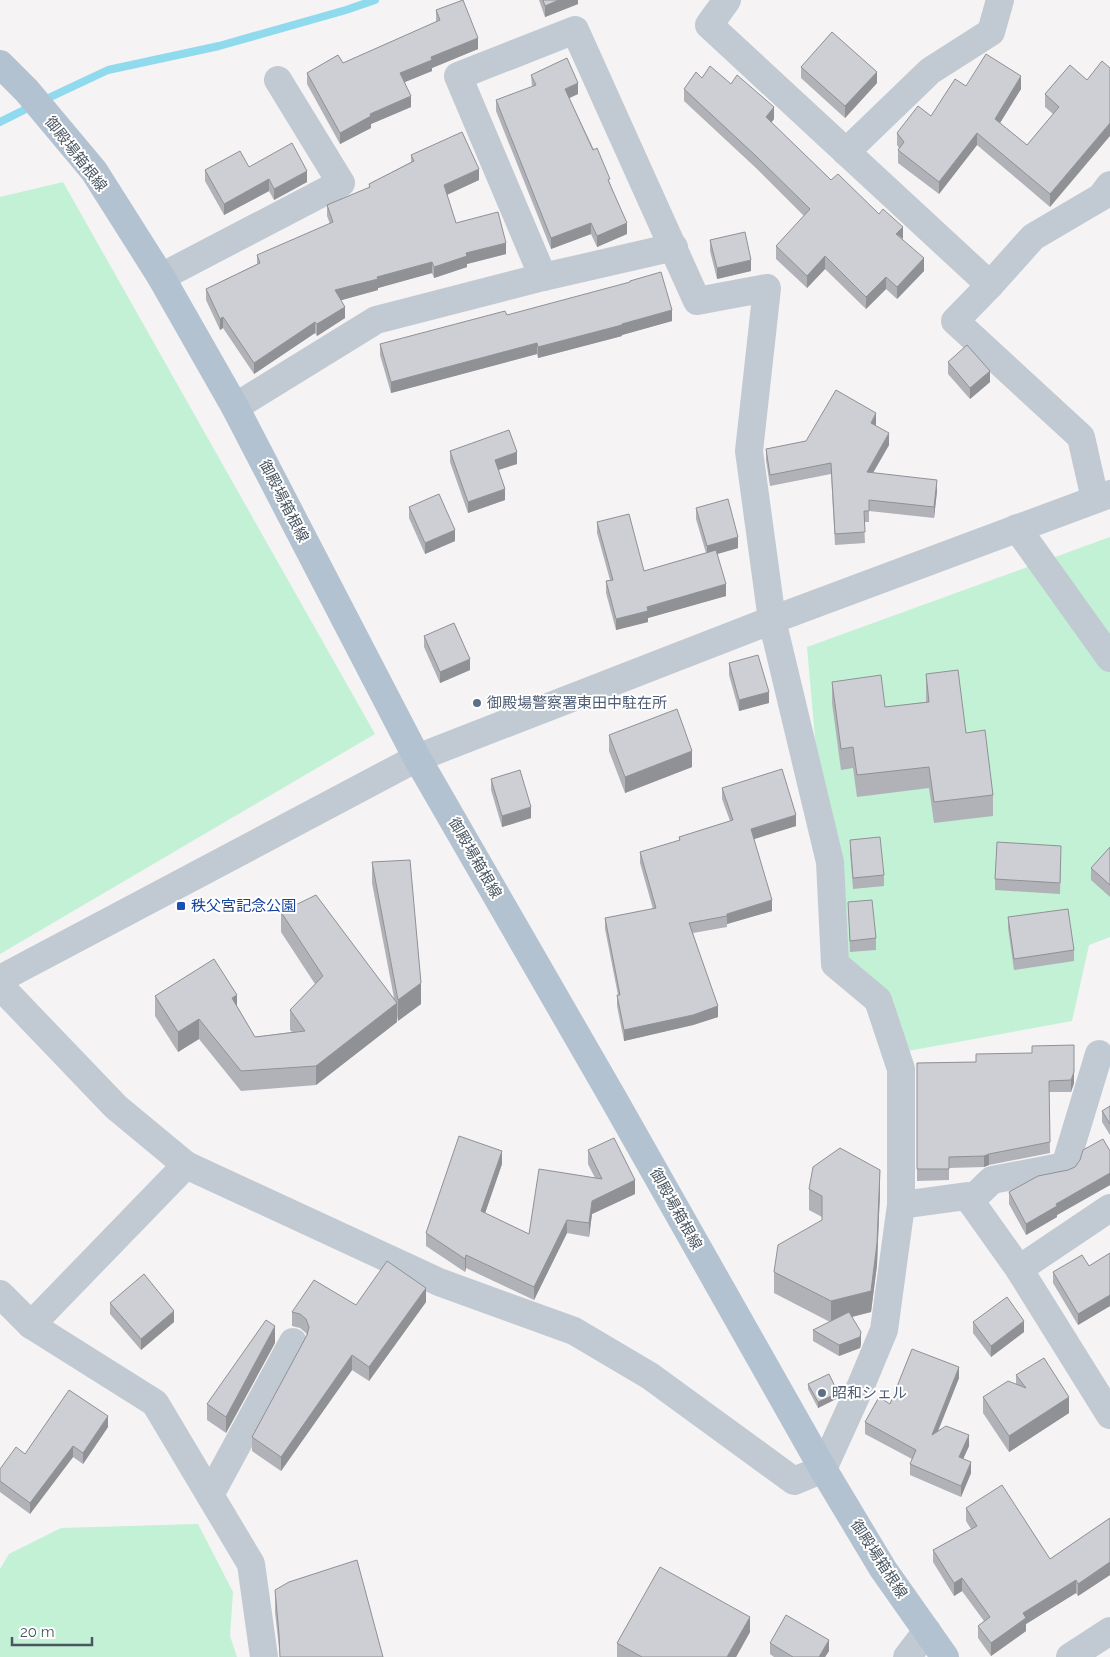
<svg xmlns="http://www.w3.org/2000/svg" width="1110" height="1657" font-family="Raleway,'Noto Sans JP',sans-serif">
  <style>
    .green { fill: #c3f1d5 }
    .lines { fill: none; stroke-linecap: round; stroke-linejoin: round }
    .stream { stroke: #90daee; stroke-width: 8 }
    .minor { stroke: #c1cad2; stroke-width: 28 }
    .major { stroke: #b3c2d1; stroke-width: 28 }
    .wall { fill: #b0b2b7 }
    .shaded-wall { fill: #909195 }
    .building { fill: #cdcfd5; stroke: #909195 }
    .service-dot { fill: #5c6f8a; stroke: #fff; stroke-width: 2 }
    .transit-dot { fill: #1a4fb4; stroke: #fff; stroke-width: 2 }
    .labels { text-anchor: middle; stroke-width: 4; stroke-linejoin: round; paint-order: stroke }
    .street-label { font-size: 15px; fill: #4a5661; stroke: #fff }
    .service-label { font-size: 15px; fill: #4e5e75; stroke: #fff; text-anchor: start }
    .transit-label { font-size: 15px; fill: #164399; stroke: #fff; text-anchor: start }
  </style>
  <rect width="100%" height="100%" fill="#f5f3f3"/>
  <g class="green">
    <path d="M63 182 375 734 0 954V197Z"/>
    <path d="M1110 537V937L1089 945 1072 1021 908 1051 835 964 807 647Z"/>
    <path d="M198 1524 233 1592 230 1636 237 1657H0V1569L9 1554 61 1528Z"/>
  </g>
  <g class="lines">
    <g class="stream">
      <path d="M42 101 108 70 219 46 346 10 375 0"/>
      <path d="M0 122 32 106"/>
    </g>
    <g class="minor">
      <path d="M727 0 709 25 990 285 1033 237 1101 197 1110 185"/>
      <path d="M846 152 930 71 991 32 1000 0"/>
      <path d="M161 277 341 183 278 80"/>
      <path d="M990 285 955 321 1081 437 1095 499"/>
      <path d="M235 407 376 320 543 277 674 247"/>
      <path d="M1017 528 1110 658"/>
      <path d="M0 979 417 758 772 620 1110 494"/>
      <path d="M0 986 116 1107 186 1165 439 1282 574 1331 650 1376 794 1481 823 1469 862 1383 884 1330 901 1205V1069L878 1000 835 964 830 862 772 620 749 451 767 288 697 301 575 30 458 76 543 277"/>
      <path d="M970 1201 992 1180 1065 1166 1099 1054"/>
      <path d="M901 1205 967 1196 1019 1269 1110 1415"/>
      <path d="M1019 1269 1110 1208"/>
      <path d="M0 1294 31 1325 155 1403 251 1564 264 1657"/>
      <path d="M31 1325 186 1165"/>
      <path d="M210 1495 293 1342"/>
      <path d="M907 1657 927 1631"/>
      <path d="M1070 1657 1110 1631"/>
    </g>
    <path class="major" d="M0 64 27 91 94 171 161 277 235 407 417 758 613 1098 823 1469 883 1569 945 1657"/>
  </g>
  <g class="wall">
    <path d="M539 0H578V4L545 17Z"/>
    <path d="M436 10 478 49 432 68V71L405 82 411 107 371 124V128L340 144 307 84V73L343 63 436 22Z"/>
    <path d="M1070 65 1050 207 977 145 939 194 898 163V150L899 148 897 145V133L931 116 966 86 1021 89 1000 123 1027 145 1053 114 1045 107V94Z"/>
    <path d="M801 67 877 83 845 118 801 78Z"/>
    <path d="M531 75 578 94 569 98 610 183 627 234 597 247 591 234 551 249 496 111V100L532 87Z"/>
    <path d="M702 78 731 84 774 119 771 123 831 180 902 239 924 271 897 299 886 289 866 309 825 269 807 288 776 259V246L804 216 756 168 684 101V89Z"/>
    <path d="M411 155 479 180 447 195 456 223 506 254 467 264V267L434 278 432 273 378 288V290L341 300 345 318 317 336 315 333 254 374 223 328 220 330 206 300V289L257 264V255L330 224 327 216V205L369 188V184L411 162Z"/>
    <path d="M249 167 307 182 274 200 269 191 224 215 205 181V170Z"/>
    <path d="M710 240 751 271 717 279 710 251Z"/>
    <path d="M507 315 672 321 622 335V336L538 358 537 354 391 393 380 355V344Z"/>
    <path d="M948 362 990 382 970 399 948 374Z"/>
    <path d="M876 424V426L889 445 873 473 937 491 934 518 869 511V522H864L865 543 835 545 831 474 770 486 766 460V449L806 441Z"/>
    <path d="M450 451 517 464 498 470 505 500 468 513 450 462Z"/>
    <path d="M409 507 455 541 425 554 409 518Z"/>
    <path d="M696 508 738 548 717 554 726 596 648 618V622L616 630 606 593V581L610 580 597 533V522L644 571 706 553 696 519Z"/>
    <path d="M424 636 470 670 440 683 424 647Z"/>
    <path d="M729 663 769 703 739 711 729 675Z"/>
    <path d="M926 674 966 733 993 795V816L934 823 929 788 857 797 853 768 841 770 832 703V682L885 707 926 702Z"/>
    <path d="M609 735 692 767 625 793 609 751Z"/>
    <path d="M491 779 531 818 502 827 491 790Z"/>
    <path d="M722 788 796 826 754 839 772 911 727 924V927L693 933 718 1017 693 1025 624 1041 617 1006V995H618L605 929V918L653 909 640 863V852L679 841V837L730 821 722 799Z"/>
    <path d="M850 840 884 875V886L853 889 850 851Z"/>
    <path d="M1110 847V897L1091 880V868Z"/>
    <path d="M1061 857 1060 894 995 890V879Z"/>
    <path d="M372 862 421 1004 398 1021 397 1016V1022L316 1085 241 1091 199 1039 178 1052 155 1016V996L237 1006 255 1037 292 1032 290 1030V1010L315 984 281 932V912L394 998 372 883Z"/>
    <path d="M848 902 876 938V950L850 952Z"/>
    <path d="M1008 917 1074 950V961L1014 970 1008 928Z"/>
    <path d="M1032 1046 1074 1083 1071 1092H1049L1050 1153 989 1165 984 1167 949 1168V1180L917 1181V1063L976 1062 1032 1053Z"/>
    <path d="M1110 1106V1135L1102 1122V1111Z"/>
    <path d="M588 1150 635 1194 592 1214 589 1237 567 1233 534 1300 466 1268 465 1272 426 1246V1233L502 1164 485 1213 529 1234 595 1178 588 1164Z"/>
    <path d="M1110 1151V1185L1057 1215V1217L1026 1235 1009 1204V1192L1068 1170Z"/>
    <path d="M809 1189 880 1191 877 1265 871 1312 852 1317 861 1344 860 1348 839 1356 813 1341V1330L830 1322 774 1293V1272L822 1220V1217L809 1210Z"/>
    <path d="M1110 1253V1306L1078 1325 1053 1283V1272L1089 1266Z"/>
    <path d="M426 1302 369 1381 352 1370 281 1471 252 1451V1437L307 1335 306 1333 300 1328 292 1326V1312L356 1305Z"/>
    <path d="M110 1303 174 1322 141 1350 110 1314Z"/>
    <path d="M973 1322 1024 1332 991 1357 973 1333Z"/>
    <path d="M275 1343 226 1433 207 1420V1404Z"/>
    <path d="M1016 1375 1069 1413 1009 1452 983 1413V1397L1016 1384Z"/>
    <path d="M959 1378 938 1431 969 1446 963 1459 971 1473 961 1497 910 1475V1464L912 1459 865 1434V1422L890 1404Z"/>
    <path d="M808 1384 838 1398 818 1408 808 1389Z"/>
    <path d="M108 1427 83 1464 73 1457 30 1514 0 1492V1469L25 1454Z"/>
    <path d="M966 1508 1050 1559 1110 1518V1575L1078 1596 1076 1593 1026 1624V1631L991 1656 978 1638V1626L984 1621 962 1591 954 1596 933 1562V1550L971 1529 966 1521Z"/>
    <path d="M275 1590 383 1657H280L275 1612Z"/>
    <path d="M750 1632 736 1657H617V1643Z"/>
    <path d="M770 1643 829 1651 825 1657H774L770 1654Z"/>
  </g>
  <g class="shaded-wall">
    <path d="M559 0H578V4L545 17V6Z"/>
    <path d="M478 38V49L432 68V71L400 84V73L431 57Z"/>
    <path d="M877 72V83L845 118V106Z"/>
    <path d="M1021 76V89L995 131V119Z"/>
    <path d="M578 83V94L565 100V89Z"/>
    <path d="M411 96V107L371 124V128L340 144V133L370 114Z"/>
    <path d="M774 107V119L766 129V117Z"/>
    <path d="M1110 123V136L1050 207V194Z"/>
    <path d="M977 133V145L939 194V182Z"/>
    <path d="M479 169V180L444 196V185Z"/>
    <path d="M307 171V182L274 200V189Z"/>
    <path d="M269 179V191L224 215V204Z"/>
    <path d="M591 223V234L551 249V238Z"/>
    <path d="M627 223V234L597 247V236Z"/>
    <path d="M903 227V239L896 234Z"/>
    <path d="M506 243V254L467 264V267L434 278V267L466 253Z"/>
    <path d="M825 256V269L807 288V276Z"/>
    <path d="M924 258V271L897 299V287Z"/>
    <path d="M751 260V271L717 279V268Z"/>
    <path d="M432 262V273L378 288V290L335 302V290L377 277Z"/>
    <path d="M886 277V289L866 309V297Z"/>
    <path d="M345 307V318L317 336V324Z"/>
    <path d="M672 310V321L622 335V336L538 358V347Z"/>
    <path d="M223 317V328L220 330V319Z"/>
    <path d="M315 322V333L254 374V363Z"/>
    <path d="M537 343V354L391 393V382Z"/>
    <path d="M990 371V382L970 399V388Z"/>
    <path d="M876 413V424L871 434V423Z"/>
    <path d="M889 433V445L867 483V472Z"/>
    <path d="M517 452V464L495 471V460Z"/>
    <path d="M937 480V491L934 518V507Z"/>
    <path d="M505 489V500L468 513V502Z"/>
    <path d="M455 530V541L425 554V543Z"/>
    <path d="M738 537V548L707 557V546Z"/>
    <path d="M726 584V596L648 618V622L616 630V619L647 607Z"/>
    <path d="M470 659V670L440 683V672Z"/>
    <path d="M769 692V703L739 711V700Z"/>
    <path d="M692 751V767L625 793V777Z"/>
    <path d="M531 807V818L502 827V816Z"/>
    <path d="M796 815V826L751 840V829Z"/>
    <path d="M772 900V911L727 924V914Z"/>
    <path d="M421 983V1004L398 1021V1000Z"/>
    <path d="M237 995V1014L232 998Z"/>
    <path d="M397 1003V1022L316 1085V1066Z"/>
    <path d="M718 1006V1017L693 1025 624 1041V1030Z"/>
    <path d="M199 1019V1039L178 1052V1032Z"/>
    <path d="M1074 1072V1083L1071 1092V1080Z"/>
    <path d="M502 1151V1164L481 1225V1211Z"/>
    <path d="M989 1154V1165L984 1167V1156Z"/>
    <path d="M880 1170V1191L877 1265 871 1312 831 1322V1301Z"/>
    <path d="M1110 1173V1185L1057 1215V1217L1026 1235V1224L1056 1204Z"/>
    <path d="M635 1180V1194L592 1214 589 1237V1223L592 1201Z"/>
    <path d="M567 1220V1233L534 1300V1287Z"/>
    <path d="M466 1255V1268L465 1272V1259Z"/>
    <path d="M426 1288V1302L369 1381V1367Z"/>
    <path d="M1110 1295V1306L1078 1325V1314Z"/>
    <path d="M174 1311V1322L141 1350V1339Z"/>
    <path d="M1024 1321V1332L991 1357V1346Z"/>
    <path d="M275 1326V1343L226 1433V1417Z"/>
    <path d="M861 1332V1344L860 1348 839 1356V1345Z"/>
    <path d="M352 1355V1370L281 1471V1457Z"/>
    <path d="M959 1367V1378L932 1446V1435Z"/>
    <path d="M838 1393V1398L818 1408V1402Z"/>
    <path d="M1069 1397V1413L1009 1452V1436Z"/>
    <path d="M108 1416V1427L83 1464V1453Z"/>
    <path d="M969 1435V1446L959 1468V1457Z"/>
    <path d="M73 1446V1457L30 1514V1503Z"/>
    <path d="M971 1462V1473L961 1497V1486Z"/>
    <path d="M1110 1562V1575L1078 1596V1584Z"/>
    <path d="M962 1578V1591L954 1596V1583Z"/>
    <path d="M1076 1580V1593L1026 1624V1631L991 1656V1643L1023 1613Z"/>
    <path d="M750 1617V1632L736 1657H727Z"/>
    <path d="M829 1640V1651L825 1657H819Z"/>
  </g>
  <g class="building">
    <path d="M463 0 478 38 431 57 432 60 400 73 411 96 370 114 371 116 340 133 307 73 338 55 343 63 440 20 436 10Z"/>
    <path d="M543 0H559L545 6Z"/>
    <path d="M832 32 877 72 845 106 801 67Z"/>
    <path d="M986 54 1021 76 995 119 1027 145 1059 107 1045 94 1070 65 1087 80 1102 61 1110 68V123L1050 194 977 133 939 182 898 150 904 142 897 133 918 106 931 116 955 79 966 86Z"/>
    <path d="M567 58 578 83 565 89 593 150 597 148 610 179 608 180 627 223 597 236 591 223 551 238 496 100 536 85 531 75Z"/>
    <path d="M710 66 731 84 737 75 774 107 766 117 831 180 838 174 879 214 883 209 903 227 896 234 924 258 897 287 886 277 866 297 825 256 807 276 776 246 810 209 756 156 684 89 696 72 702 78Z"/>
    <path d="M462 132 479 169 444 185 456 223 498 212 506 243 466 253 467 256 434 267 432 262 377 277 378 279 335 290 345 307 317 324 315 322 254 363 223 317 220 319 206 289 260 263 257 255 333 222 327 205 370 187 369 184 414 161 411 155Z"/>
    <path d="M292 143 307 171 274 189 269 179 224 204 205 170 240 151 249 167Z"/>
    <path d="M745 232 751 260 717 268 710 240Z"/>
    <path d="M661 272 672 310 622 324V325L538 347 537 343 391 382 380 344 505 311 507 315 630 282V281Z"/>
    <path d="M967 345 990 371 970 388 948 362Z"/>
    <path d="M836 390 876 413 871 423 889 433 867 472 937 480 934 507 869 500V511H864L865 532 835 534 831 463 770 475 766 449 806 441Z"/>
    <path d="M509 430 517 452 495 460 505 489 468 502 450 451Z"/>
    <path d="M439 494 455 530 425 543 409 507Z"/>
    <path d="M728 499 738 537 707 546 696 508Z"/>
    <path d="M629 514 644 571 716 550 726 584 647 607 648 611 616 619 606 581 613 580 597 522Z"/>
    <path d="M454 623 470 659 440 672 424 636Z"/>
    <path d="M758 655 769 692 739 700 729 663Z"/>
    <path d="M958 670 966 733 985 730 993 795 934 802 929 767 857 775 853 747 841 749 832 682 881 675 885 707 929 702 926 674Z"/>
    <path d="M677 709 692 751 625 777 609 735Z"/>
    <path d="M782 769 796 815 751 829 772 900 727 914V916L689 923 718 1006 693 1015 624 1030 617 995H620L605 918 656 908 640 852 680 840 679 837 733 820 722 788Z"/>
    <path d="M520 770 531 807 502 816 491 779Z"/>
    <path d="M880 837 884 875 853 878 850 840Z"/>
    <path d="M997 842 1061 846 1060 883 995 879Z"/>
    <path d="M1110 847V885L1091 868Z"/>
    <path d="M410 860 421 983 398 1000 372 862Z"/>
    <path d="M316 895 397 1003 316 1066 241 1071 199 1019 178 1032 155 996 214 959 237 995 232 998 255 1037 305 1031 290 1010 323 976 281 912Z"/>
    <path d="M872 900 876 938 850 941 848 902Z"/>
    <path d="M1068 909 1074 950 1014 959 1008 917Z"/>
    <path d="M1074 1045V1072L1071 1080 1049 1081 1050 1142 989 1154 984 1156 949 1157V1169H917V1063L976 1062V1054L1032 1053V1046Z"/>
    <path d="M1110 1106V1124L1102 1111Z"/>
    <path d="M459 1136 502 1151 481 1211 529 1234 539 1169 602 1179 588 1150 614 1138 635 1180 592 1201 589 1223 567 1220 534 1287 466 1255 465 1259 426 1233Z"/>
    <path d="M1103 1139 1110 1151V1173L1056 1204 1057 1206 1026 1224 1009 1192 1038 1176 1068 1170 1075 1167 1080 1160 1083 1150Z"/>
    <path d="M840 1148 880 1170 877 1243 871 1291 831 1301 774 1272 778 1245 822 1220V1196L809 1189 813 1167Z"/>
    <path d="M1110 1253V1295L1078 1314 1053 1272 1082 1255 1089 1266Z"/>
    <path d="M387 1261 426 1288 369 1367 352 1355 281 1457 252 1437 307 1335 309 1327 306 1319 300 1314 292 1312 314 1280 356 1305Z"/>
    <path d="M144 1274 174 1311 141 1339 110 1303Z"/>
    <path d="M1007 1297 1024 1321 991 1346 973 1322Z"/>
    <path d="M849 1312 861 1332 860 1337 839 1345 813 1330Z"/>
    <path d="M266 1320 275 1326 226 1417 207 1404Z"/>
    <path d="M912 1349 959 1367 932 1435 946 1426 969 1435 959 1457 971 1462 961 1486 910 1464 916 1450 865 1422 879 1397 890 1404Z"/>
    <path d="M1044 1358 1069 1397 1009 1436 983 1397 1008 1381 1026 1388 1016 1375Z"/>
    <path d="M829 1374 838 1393 818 1402 808 1384Z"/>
    <path d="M69 1390 108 1416 83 1453 73 1446 30 1503 0 1481V1469L16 1447 25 1454Z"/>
    <path d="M1002 1485 1050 1559 1110 1518V1562L1078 1584 1076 1580 1023 1613 1026 1618 991 1643 978 1626 990 1617 962 1578 954 1583 933 1550 977 1526 966 1508Z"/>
    <path d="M357 1560 383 1657H280L279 1634 275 1590 289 1582Z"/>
    <path d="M660 1567 750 1617 727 1657H642L617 1643Z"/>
    <path d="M786 1615 829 1640 819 1657H793L770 1643Z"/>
  </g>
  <g class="service-dot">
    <circle cx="477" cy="703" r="5"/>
    <circle cx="822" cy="1393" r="5"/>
  </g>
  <rect class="transit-dot" x="176" y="901" width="10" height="10" rx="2.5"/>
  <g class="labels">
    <g class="street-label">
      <text transform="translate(76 154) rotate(52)" y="5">御殿場箱根線</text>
      <text transform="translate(284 501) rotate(63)" y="5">御殿場箱根線</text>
      <text transform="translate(475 858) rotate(60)" y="5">御殿場箱根線</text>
      <text transform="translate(676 1209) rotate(61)" y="5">御殿場箱根線</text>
      <text transform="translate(879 1559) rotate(57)" y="5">御殿場箱根線</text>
    </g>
    <g class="service-label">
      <text x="487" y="708">御殿場警察署東田中駐在所</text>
      <text x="832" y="1398">昭和シェル</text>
    </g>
    <g class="transit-label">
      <text x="191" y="911">秩父宮記念公園</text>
    </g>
  </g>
  <path d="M12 1637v8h80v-8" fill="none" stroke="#4a5661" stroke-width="2.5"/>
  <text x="20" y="1637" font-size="15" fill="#4a5661" stroke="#ffffff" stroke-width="4" paint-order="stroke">20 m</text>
</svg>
